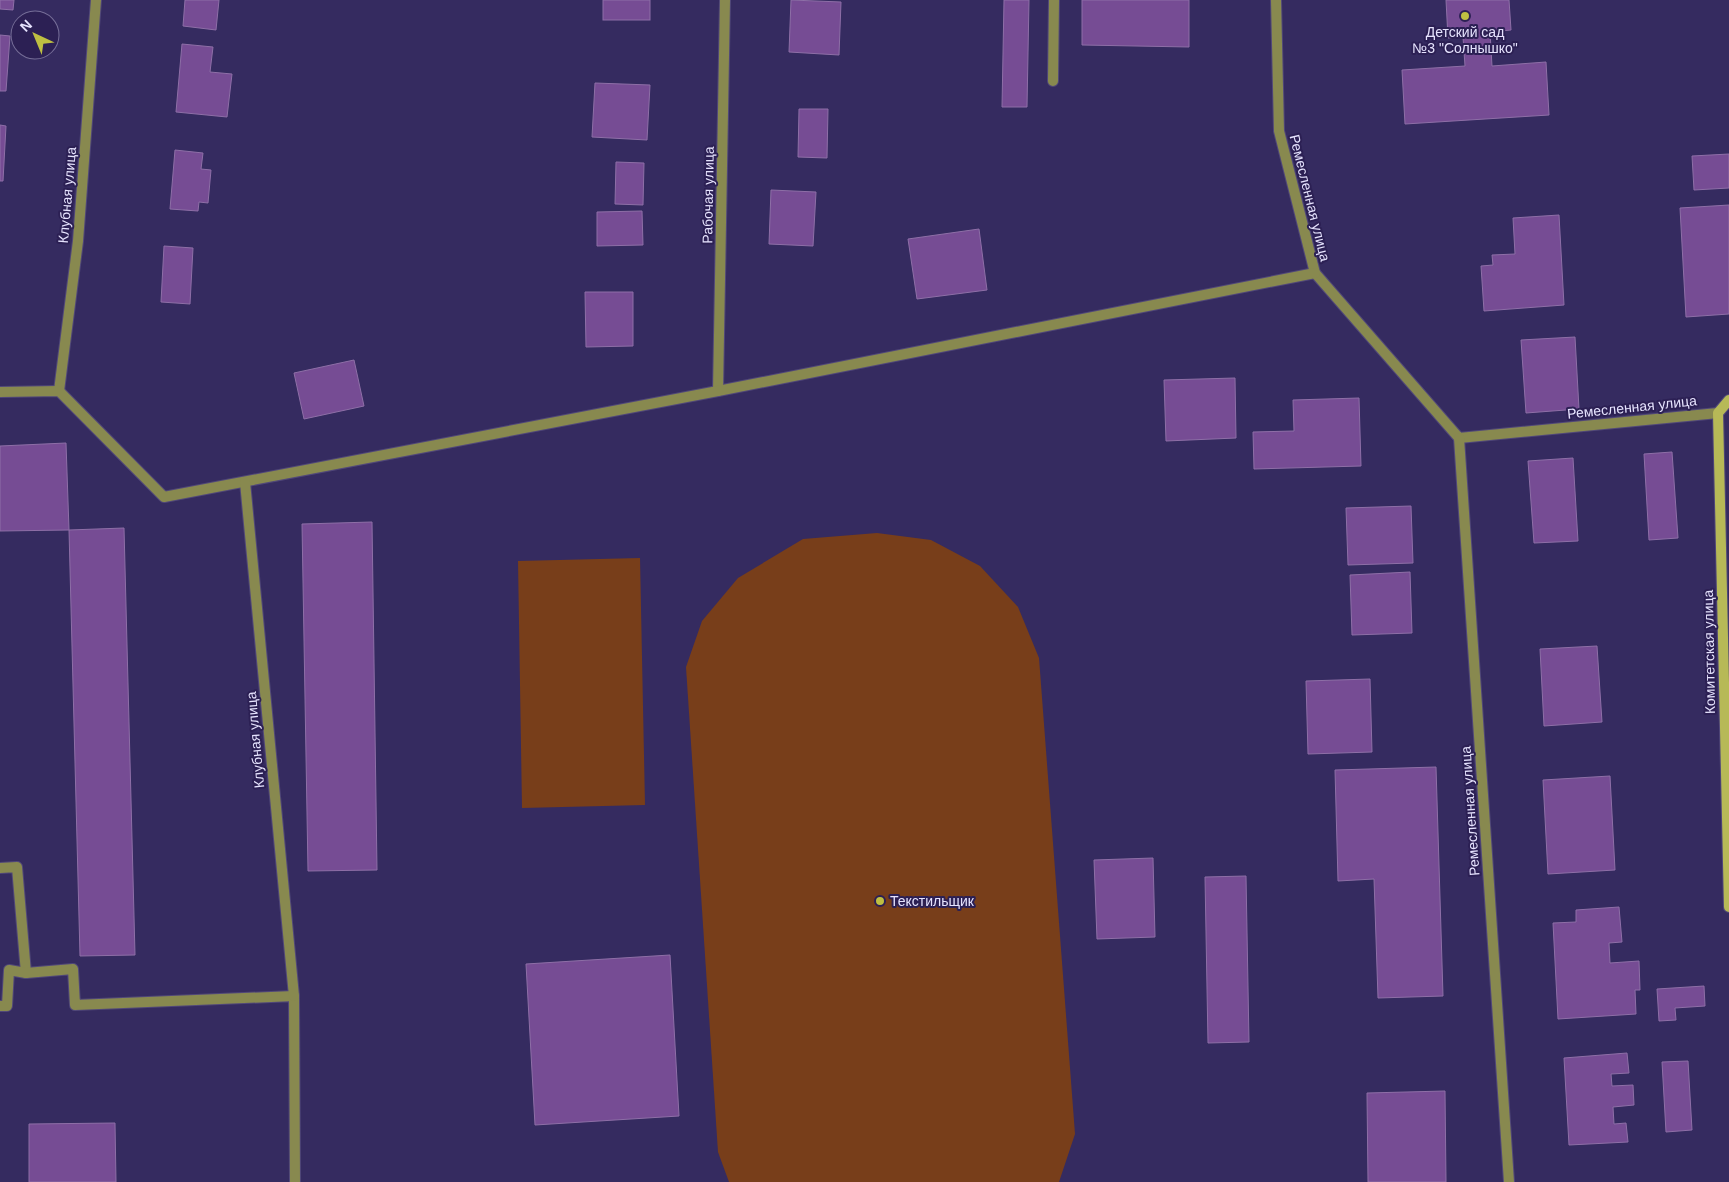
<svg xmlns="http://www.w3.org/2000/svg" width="1729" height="1182" font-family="Helvetica,sans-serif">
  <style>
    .green { fill: #783e1a }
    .building { fill: #764c94; stroke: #8e6fa7 }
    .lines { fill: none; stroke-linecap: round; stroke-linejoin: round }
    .lane-casing { stroke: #514879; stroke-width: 12 }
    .street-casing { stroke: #514879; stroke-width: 12 }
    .secondary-casing { stroke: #514879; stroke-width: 12 }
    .lane { stroke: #88894f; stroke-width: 10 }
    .street { stroke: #88894f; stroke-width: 10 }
    .secondary { stroke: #b7b957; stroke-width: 10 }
    .poi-dot { fill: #bebf42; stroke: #2c2054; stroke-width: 2 }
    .labels { text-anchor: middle; stroke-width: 4; stroke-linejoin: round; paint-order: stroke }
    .poi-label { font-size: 14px; fill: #e6e3fe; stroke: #2c2054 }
    .street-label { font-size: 14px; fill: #e6e3fe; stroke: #2c2054 }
  </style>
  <rect width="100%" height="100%" fill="#352b60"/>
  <g class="green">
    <path d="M877 533 931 540 980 566 1018 607 1039 658 1075 1134 1059 1182H729L718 1152 686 667 702 621 738 578 803 539Z"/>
    <path d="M640 558 645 805 522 808 518 561Z"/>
  </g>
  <g class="building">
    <path d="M0 0H14L13 10 0 9Z"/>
    <path d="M185 0H219L216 30 183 26Z"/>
    <rect x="603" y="0" width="47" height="20"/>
    <path d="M791 0 841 2 839 55 789 52Z"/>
    <path d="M1004 0H1029L1027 107H1002Z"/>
    <path d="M1082 0H1189V47L1082 45Z"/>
    <path d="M1446 0H1509L1511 30 1490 32 1492 66 1546 62 1549 115 1405 124 1402 70 1465 66 1463 37 1448 38Z"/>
    <path d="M0 35 10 36 6 91H0Z"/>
    <path d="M182 44 213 47 210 72 232 74 227 117 176 112Z"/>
    <path d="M595 83 650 85 647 140 592 137Z"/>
    <path d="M799 109H828L827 158 798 157Z"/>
    <path d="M0 125 6 126 3 181H0Z"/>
    <path d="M175 150 203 153 201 169 211 170 208 203 199 202 198 211 170 209Z"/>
    <path d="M1729 154V188L1694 190 1692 156Z"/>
    <path d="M616 162 644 163 643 205 615 204Z"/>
    <path d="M771 190 816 192 813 246 769 244Z"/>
    <path d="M1729 205V314L1686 317 1680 208Z"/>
    <path d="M642 211 643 245 597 246V212Z"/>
    <path d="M1559 215 1564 305 1484 311 1481 266 1493 265 1492 255 1515 254 1513 218Z"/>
    <path d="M979 229 987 290 917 299 908 239Z"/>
    <path d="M164 246 193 248 190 304 161 302Z"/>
    <path d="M585 292H633V346L586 347Z"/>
    <path d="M1575 337 1579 409 1526 413 1521 340Z"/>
    <path d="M354 360 364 406 304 419 294 373Z"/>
    <path d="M1235 378 1236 438 1166 441 1164 380Z"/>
    <path d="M1359 398 1361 466 1254 469 1253 432 1294 431 1293 400Z"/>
    <path d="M66 443 69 530 0 531V446Z"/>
    <path d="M1672 452 1678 538 1649 540 1644 454Z"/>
    <path d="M1573 458 1578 541 1534 543 1528 461Z"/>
    <path d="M1411 506 1413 563 1348 565 1346 508Z"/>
    <path d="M372 522 377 870 308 871 302 524Z"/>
    <path d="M124 528 135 955 80 956 69 530Z"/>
    <path d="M1410 572 1412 633 1352 635 1350 575Z"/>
    <path d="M1597 646 1602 722 1544 726 1540 649Z"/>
    <path d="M1370 679 1372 752 1308 754 1306 681Z"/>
    <path d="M1436 767 1443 996 1378 998 1374 879 1338 881 1335 770Z"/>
    <path d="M1610 776 1615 870 1548 874 1543 780Z"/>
    <path d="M1153 858 1155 937 1097 939 1094 860Z"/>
    <path d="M1246 876 1249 1042 1208 1043 1205 877Z"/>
    <path d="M1619 907 1622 942 1609 943 1610 963 1639 961 1640 990H1635L1636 1014 1558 1019 1553 923 1576 922V910Z"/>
    <path d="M670 955 679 1116 535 1125 526 964Z"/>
    <path d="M1704 986 1705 1006 1675 1008 1676 1020 1659 1021 1657 989Z"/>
    <path d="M1627 1053 1629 1073 1611 1074 1612 1086 1633 1085 1634 1105 1613 1107 1614 1124 1626 1123 1628 1142 1569 1145 1564 1058Z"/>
    <path d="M1688 1061 1692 1130 1666 1132 1662 1062Z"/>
    <path d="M1445 1091 1446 1182H1368L1367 1093Z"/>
    <path d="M115 1123 116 1182H29V1124Z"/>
  </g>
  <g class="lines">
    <defs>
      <g id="lane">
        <path d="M1053 81 1054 0"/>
        <path d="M0 868 17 867 26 973"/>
        <path d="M0 1006H7L9 970 26 973 73 969 75 1005 294 996 295 1182"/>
      </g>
      <g id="street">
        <path d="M1276 0 1279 131 1315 273 1459 438 1718 413"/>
        <path d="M59 391 78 241 96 0"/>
        <path d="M718 391 725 0"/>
        <path d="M0 392 59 391 164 497 718 391 1315 273"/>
        <path d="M1459 438 1509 1182"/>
        <path d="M245 482 294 996"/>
      </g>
      <path id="secondary" d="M1729 400 1718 413 1729 907"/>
    </defs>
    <use href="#lane" class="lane-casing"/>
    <use href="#street" class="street-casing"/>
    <use href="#secondary" class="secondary-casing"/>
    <use href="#lane" class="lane"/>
    <use href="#street" class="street"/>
    <use href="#secondary" class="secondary"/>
  </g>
  <g class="poi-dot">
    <circle cx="1465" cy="16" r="5"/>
    <circle cx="880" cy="901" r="5"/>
  </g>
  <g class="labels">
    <g class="poi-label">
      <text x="1465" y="37">Детский сад<tspan x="1465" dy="16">№3 "Солнышко"</tspan></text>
      <text x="890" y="906" text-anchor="start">Текстильщик</text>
    </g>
    <g class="street-label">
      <text transform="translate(67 195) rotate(-85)" y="5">Клубная улица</text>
      <text transform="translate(708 195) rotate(-89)" y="5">Рабочая улица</text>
      <text transform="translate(1310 198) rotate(76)" y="5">Ремесленная улица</text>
      <text transform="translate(1632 407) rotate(-6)" y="5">Ремесленная улица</text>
      <text transform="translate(1709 652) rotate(-91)" y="5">Комитетская улица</text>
      <text transform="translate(255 740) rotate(-95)" y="5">Клубная улица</text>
      <text transform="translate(1470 811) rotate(-94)" y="5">Ремесленная улица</text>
    </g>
  </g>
  <g transform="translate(35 35) rotate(316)"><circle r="24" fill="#2c2054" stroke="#766e98"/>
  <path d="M0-4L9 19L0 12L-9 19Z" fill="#bebf42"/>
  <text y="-8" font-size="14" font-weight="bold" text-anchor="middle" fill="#e6e3fe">N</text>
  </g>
</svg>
